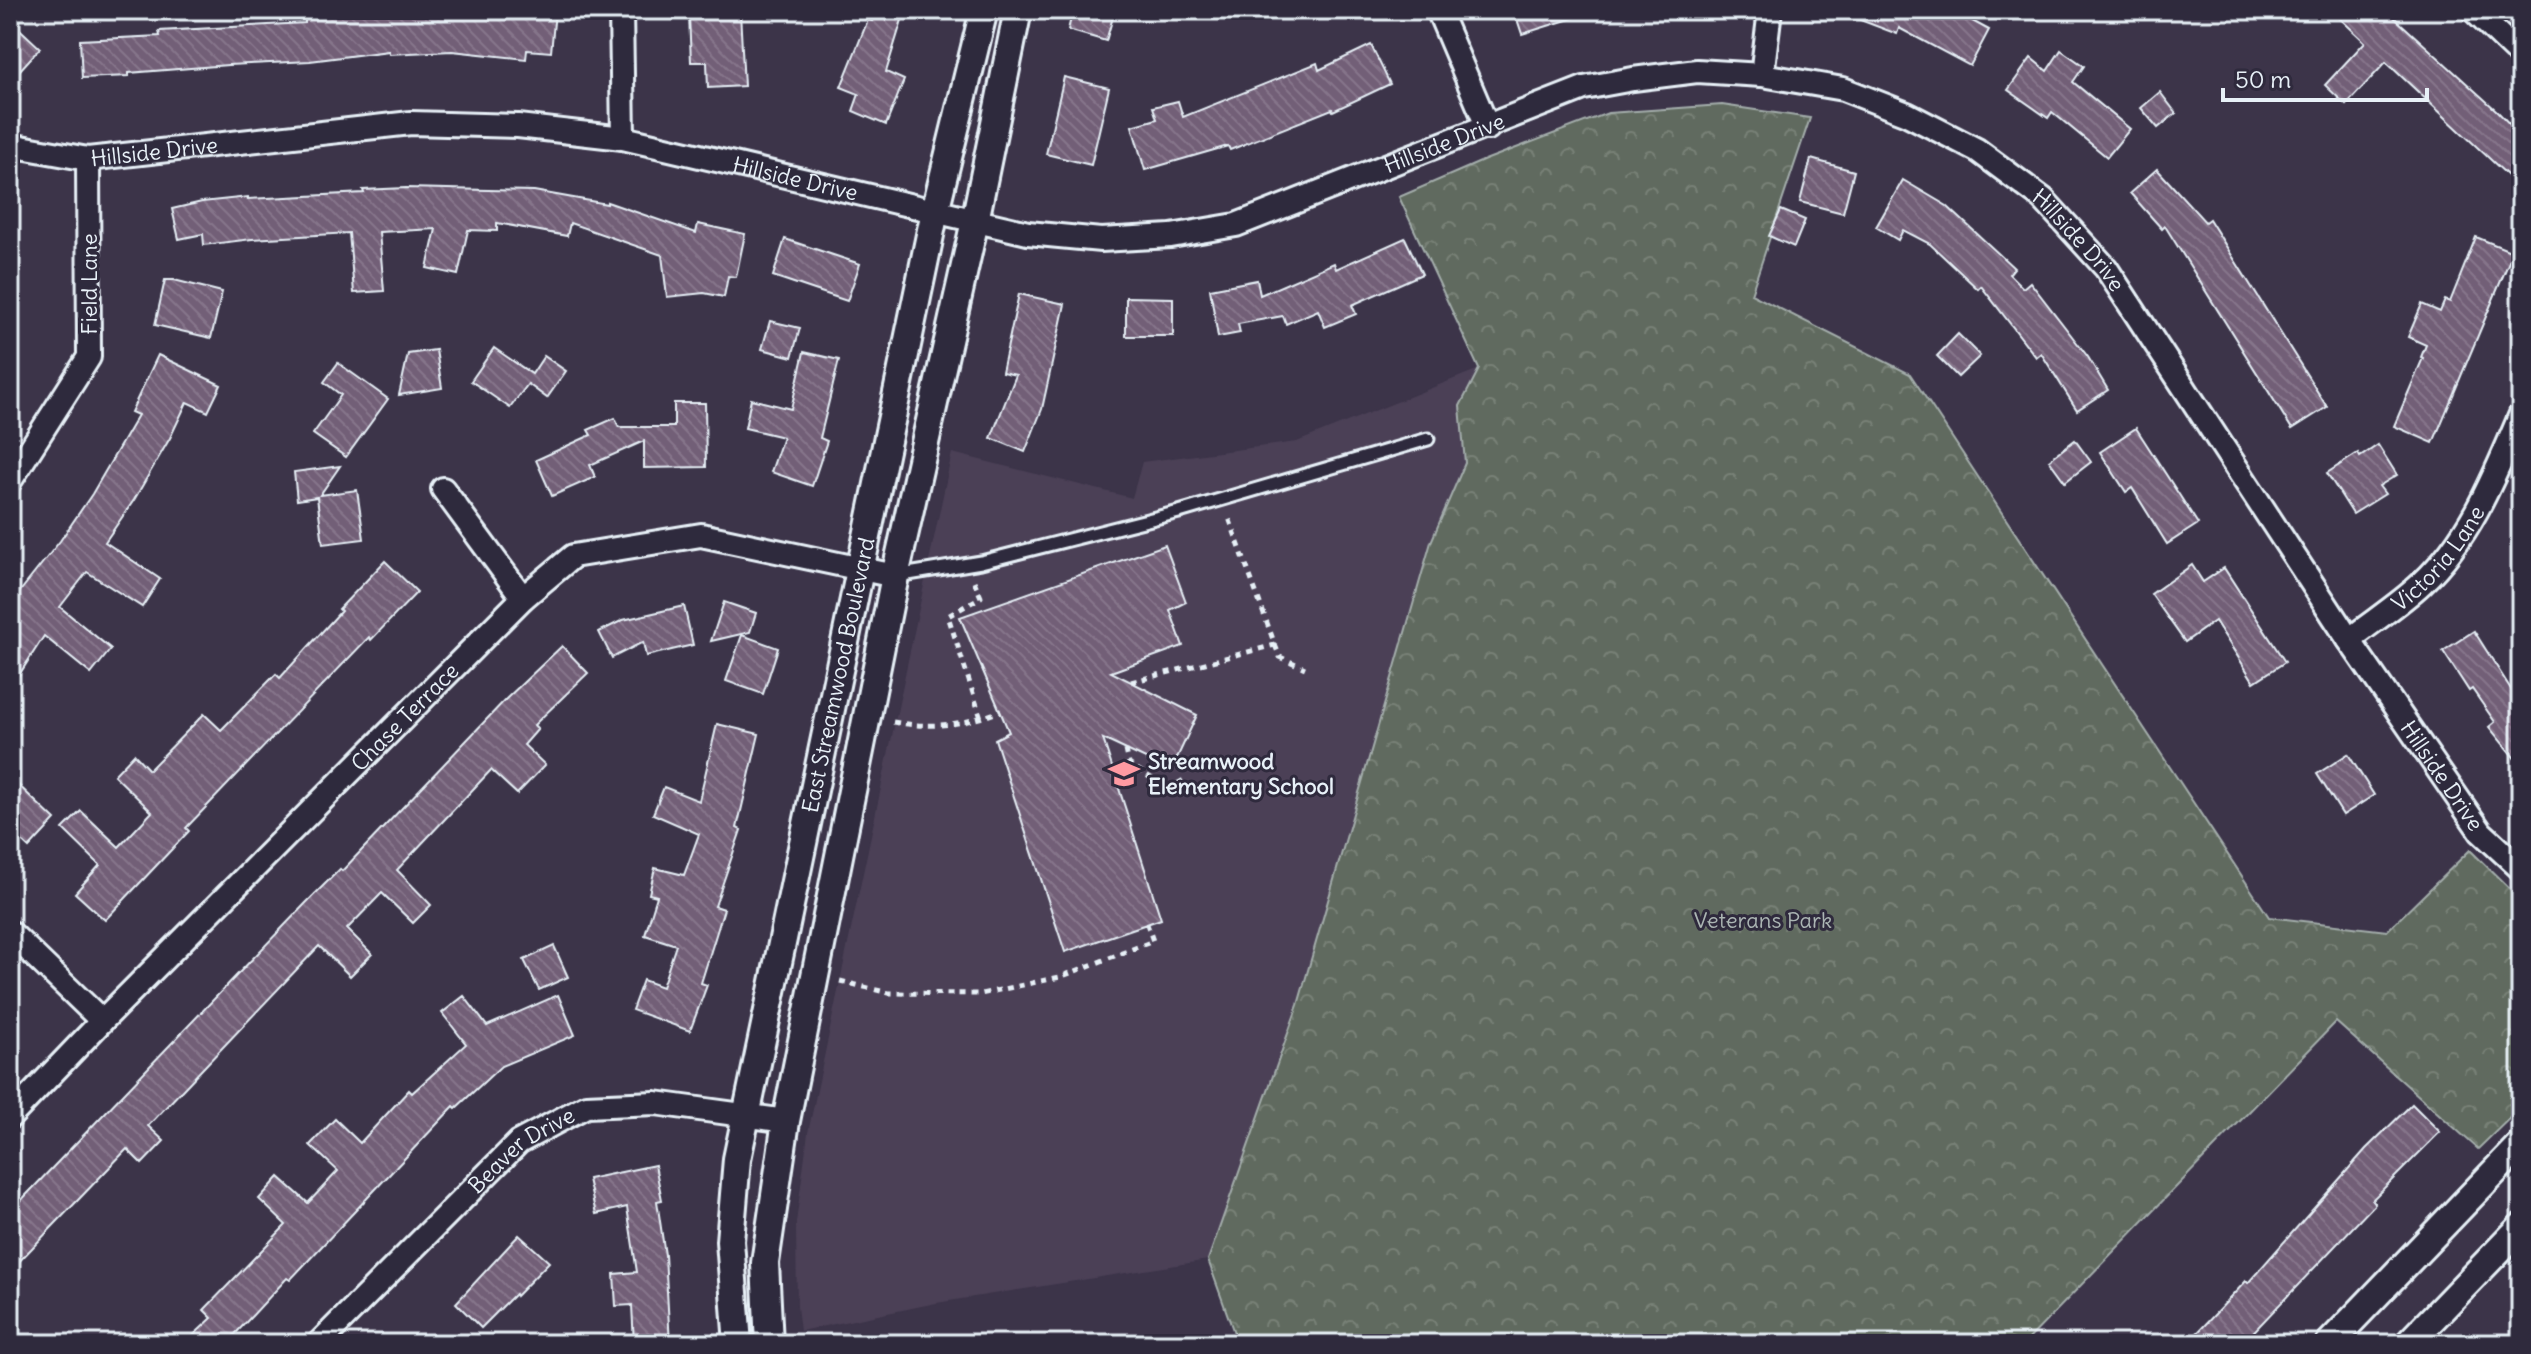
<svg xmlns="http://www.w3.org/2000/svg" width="2531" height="1354" font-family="Delius,sans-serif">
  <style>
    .built { fill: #4c4157 }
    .park { fill: url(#park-crowns); stroke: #a4aeac; stroke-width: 2 }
    .building { fill: url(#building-back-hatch); stroke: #e8f1f8; stroke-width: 2 }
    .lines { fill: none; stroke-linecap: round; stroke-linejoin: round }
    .service-casing { stroke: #e8f1f8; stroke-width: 17 }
    .minor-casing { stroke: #e8f1f8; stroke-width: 28 }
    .tertiary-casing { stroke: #e8f1f8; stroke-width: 32 }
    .path { stroke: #e8f1f8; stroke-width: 5; stroke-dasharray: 6 6; stroke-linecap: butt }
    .service { stroke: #2f2a3d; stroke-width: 11 }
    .minor { stroke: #2f2a3d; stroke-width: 22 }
    .tertiary { stroke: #2f2a3d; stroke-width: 26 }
    .labels { text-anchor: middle; stroke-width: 6; stroke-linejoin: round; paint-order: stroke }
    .street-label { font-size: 22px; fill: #e8f1f8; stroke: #2f2a3d }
    .poi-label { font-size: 22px; font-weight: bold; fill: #e8f1f8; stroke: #2f2a3d; text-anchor: start }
    .park-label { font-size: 22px; fill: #abb5b3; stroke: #2f2a3d }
  </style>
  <defs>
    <pattern id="park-crowns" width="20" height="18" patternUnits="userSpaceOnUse" patternTransform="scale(2)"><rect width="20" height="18" fill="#616b5f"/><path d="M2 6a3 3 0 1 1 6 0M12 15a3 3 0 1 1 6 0" fill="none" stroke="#788177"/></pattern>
    <pattern id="building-back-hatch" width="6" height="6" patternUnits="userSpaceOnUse" patternTransform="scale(2)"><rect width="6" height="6" fill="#725e77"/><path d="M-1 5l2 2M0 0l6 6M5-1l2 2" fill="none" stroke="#86768b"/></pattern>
  </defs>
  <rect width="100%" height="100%" fill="#3c3449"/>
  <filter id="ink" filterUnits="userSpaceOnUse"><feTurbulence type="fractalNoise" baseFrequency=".0125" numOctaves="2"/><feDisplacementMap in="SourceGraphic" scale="16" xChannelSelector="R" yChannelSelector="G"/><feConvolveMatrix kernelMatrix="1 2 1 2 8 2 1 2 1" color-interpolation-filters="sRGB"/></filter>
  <g filter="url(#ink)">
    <path class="built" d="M1479 369 1460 406 1465 463 1431 542 1298 1005 1208 1260 936 1303 800 1331 797 1306 796 1223 808 1133 952 453 1132 498 1142 462 1297 442Z"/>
    <path class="park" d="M1722 105 1810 118 1751 294 1910 374 2269 917 2387 931 2470 850 2521 900V1107L2478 1149 2336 1022 2024 1344H1238L1208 1260 1298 1005 1431 542 1465 463 1460 406 1479 369 1399 197 1485 160 1608 113Z"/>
    <g class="building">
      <path d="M322 10H411V13L465 11 509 15 510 10 555 12 551 52 527 50 526 59 452 51 389 54V51L310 61 228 65 129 73V76L82 78 80 40 160 36 159 31 305 23V19L323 17Z"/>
      <path d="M876 10H905L886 72 904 80 886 125 853 111 859 94 841 87 868 20 872 21Z"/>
      <path d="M1073 10H1115L1106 41 1068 30Z"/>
      <path d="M1514 10H1583V15L1522 34Z"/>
      <path d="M1840 10H1952L1989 30 1970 66 1899 28 1897 34 1839 12Z"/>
      <path d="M2331 10H2386L2496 110 2521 136V188L2386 62 2346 105 2325 85 2365 42Z"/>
      <path d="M740 12 744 86 708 88 707 62H691L689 15Z"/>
      <path d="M10 20 40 48 10 81Z"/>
      <path d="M1371 45 1390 84 1333 111 1332 109 1230 150 1228 146 1145 170 1132 126 1157 119 1153 107 1178 101 1183 117 1317 63 1319 70Z"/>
      <path d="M2061 50 2084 66 2073 82 2130 129 2107 157 2052 112 2048 118 2008 90 2031 58 2047 71Z"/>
      <path d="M1064 77 1109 88 1091 165 1046 154Z"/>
      <path d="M2160 92 2176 113 2158 128 2141 108Z"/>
      <path d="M1811 159 1854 171 1843 213 1800 202Z"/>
      <path d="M2157 169 2205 222 2209 219 2327 407 2292 429 2165 226 2162 229 2130 193Z"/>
      <path d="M1903 180 1947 206 2014 268 2009 274 2023 288 2030 282 2088 357 2108 390 2077 410 2041 353 2036 357 1981 286 1978 289 1930 244 1903 230 1898 240 1876 227Z"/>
      <path d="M406 188 534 191 607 204V202L696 233 698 224 745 234 736 277 728 276 724 297 704 293 667 297 662 255 570 223 567 236 497 223V231L468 230 458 275 427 268 436 229 379 232 384 291 354 293 349 233 252 239 204 245 203 234 179 239 172 209 202 202 248 197V199L364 193 363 190Z"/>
      <path d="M1781 210 1805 220 1794 247 1769 236Z"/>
      <path d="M2476 237 2513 252 2433 443 2394 426 2423 358 2421 357 2426 345 2408 337 2422 304 2440 312 2445 300 2450 302Z"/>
      <path d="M1405 238 1422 274 1352 305 1356 314 1325 327 1318 310 1286 324 1283 316 1238 324 1240 333 1218 337 1210 289 1257 280 1260 295 1334 263 1336 269Z"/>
      <path d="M785 239 860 264 847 301 773 276Z"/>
      <path d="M165 280H174L222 292 211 338 155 325Z"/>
      <path d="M1019 294 1065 304 1042 409 1025 452 991 438 1016 375 1002 372Z"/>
      <path d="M1126 297 1173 298V336H1126Z"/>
      <path d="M770 321 800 328 792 357 762 349Z"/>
      <path d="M1958 334 1980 356 1958 377 1937 356Z"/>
      <path d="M494 348 532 374 544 356 566 371 547 398 528 384 510 408 471 381Z"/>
      <path d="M436 350 442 388 399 395 408 354Z"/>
      <path d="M804 352 839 360 820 438 827 441 812 486 771 472 783 437 745 428 751 399 791 409Z"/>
      <path d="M158 355 221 385 208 412 187 402 170 438 134 500 105 542 160 579 142 607 87 572 60 607 111 649 91 674 44 636 10 689V604L60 541 92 494 138 415 131 412Z"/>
      <path d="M338 363 388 399 346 457 313 434 341 395 324 382Z"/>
      <path d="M674 403H705L706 467 644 468V441L590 465 595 477 552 496 536 460 591 435 588 430 615 418 619 427H674Z"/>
      <path d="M2136 428 2198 524 2167 544 2132 488 2126 492 2100 452Z"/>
      <path d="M2075 440 2091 462 2065 482 2049 460Z"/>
      <path d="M2378 445 2397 475 2379 486 2385 494 2353 514 2327 473 2358 453 2360 457Z"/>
      <path d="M340 466 320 495 357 490 364 539 323 544 317 497 297 500 294 472Z"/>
      <path d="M1165 545 1186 602 1170 610 1183 646 1111 672 1197 715 1171 771 1103 739 1161 919 1065 952 995 739 1009 732 960 617Z"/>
      <path d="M385 561 417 592 371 640 369 637 186 828 189 831 105 920 75 893 100 865 63 829 81 811 119 847 152 812 114 775 134 754 149 770 204 714 221 730 276 674 280 678 341 611 339 609Z"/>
      <path d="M2192 565 2203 582 2224 568 2285 662 2254 682 2215 621 2185 642 2151 594Z"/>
      <path d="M724 602 756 613 750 632 711 641Z"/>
      <path d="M684 606 693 645 646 656 643 642 612 658 599 632 623 620Z"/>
      <path d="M2474 631 2521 705V766L2489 727 2495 722 2472 689 2469 691 2443 651Z"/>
      <path d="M742 635 778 648 763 694 726 681Z"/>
      <path d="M562 646 588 673 534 725 538 729 524 745 545 765 517 794 491 770 397 870 431 905 413 923 382 893 347 929 372 954 350 976 319 946 148 1126 164 1141 142 1164 127 1149 10 1271V1212L306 903 340 869 342 871 506 699Z"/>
      <path d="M717 724 759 734 737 828 741 830 715 906 724 909 701 983 707 985 690 1031 632 1010 643 980 662 987 676 945 645 935 657 896 649 894 655 868 684 875 699 834 653 814 664 787 699 801Z"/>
      <path d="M2348 754 2374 795 2343 815 2317 774Z"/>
      <path d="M10 777 55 820 29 848 10 830Z"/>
      <path d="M554 946 568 977 539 990 524 960Z"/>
      <path d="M558 995 575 1035 501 1066 456 1108 454 1106 290 1280 287 1278 226 1344H184L212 1318 204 1310 286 1225 259 1199 279 1177 308 1203 338 1171 310 1145 335 1119 360 1143 409 1090 412 1093 466 1044 442 1013 464 996 487 1026Z"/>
      <path d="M2412 1104 2440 1132 2372 1200 2375 1204 2242 1344H2187L2246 1281 2248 1283 2366 1149Z"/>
      <path d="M655 1165 662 1200 657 1201 665 1255 670 1344H634L632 1305 616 1306 614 1274 637 1272 627 1207 596 1214 588 1179Z"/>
      <path d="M519 1235 549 1262 516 1296 515 1294 481 1328 456 1303Z"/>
    </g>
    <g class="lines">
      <defs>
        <path id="service" d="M896 576 981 562 1179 512 1428 439"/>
        <g id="minor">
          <path d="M621 10 623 138"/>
          <path d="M1438 10 1488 128"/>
          <path d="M2473 10 2521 56"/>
          <path d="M1762 75 1770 10"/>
          <path id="s1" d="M10 145 88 159 411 123 518 126 623 138 1028 233 1101 240 1171 236 1236 225 1584 88 1633 79 1697 71 1762 75 1843 89 1907 114 1977 150 2043 199 2106 268 2349 640 2481 832 2521 869"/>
          <path d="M10 481 89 357 88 159"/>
          <path d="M443 489 523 598"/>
          <path id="s2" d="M2349 640C2373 621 2400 604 2422 583 2471 537 2495 475 2521 414"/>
          <path d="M10 932 102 1021"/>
          <path id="s3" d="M10 1117 102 1021 523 598 573 556 701 535 895 576"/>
          <path id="s4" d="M318 1344 519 1142 586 1106 655 1103 786 1121"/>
        </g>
        <g id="tertiary">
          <path id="s5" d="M738 1344 730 1241 737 1159 935 211 984 10"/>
          <path d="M769 1344 765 1263 786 1121 895 576 975 221 1018 10"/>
          <path d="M2329 1344 2521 1144"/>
          <path d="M2408 1344 2521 1227"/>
        </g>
      </defs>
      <use href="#service" class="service-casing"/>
      <use href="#minor" class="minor-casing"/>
      <use href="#tertiary" class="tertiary-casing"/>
      <g class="path">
        <path d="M974 581 981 597 948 616 981 718"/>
        <path d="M1275 645 1280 657 1305 668"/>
        <path d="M1131 682 1275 645 1228 515"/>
        <path d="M893 722C932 729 963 725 1001 711"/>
        <path d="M1126 750 1129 764 1168 789 1184 780"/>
        <path d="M840 981 889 993 981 994 1060 977 1153 941 1147 924"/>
      </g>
      <use href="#service" class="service"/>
      <use href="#minor" class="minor"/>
      <use href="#tertiary" class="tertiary"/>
    </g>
  </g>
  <defs>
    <symbol id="school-bare" viewBox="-9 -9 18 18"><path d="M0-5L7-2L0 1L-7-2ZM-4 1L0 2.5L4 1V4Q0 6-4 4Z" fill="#ff9aa2" stroke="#2f2a3d" stroke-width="2.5" paint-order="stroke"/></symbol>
  </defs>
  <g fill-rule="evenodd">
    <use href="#school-bare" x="1102" y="752" width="44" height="44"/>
  </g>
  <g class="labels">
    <g class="street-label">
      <text dy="8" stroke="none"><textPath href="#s1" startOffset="1466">Hillside Drive</textPath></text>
      <text dy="8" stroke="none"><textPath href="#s1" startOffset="146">Hillside Drive</textPath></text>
      <text dy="8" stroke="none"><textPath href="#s1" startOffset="794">Hillside Drive</textPath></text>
      <text dy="8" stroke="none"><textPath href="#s1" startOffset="2162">Hillside Drive</textPath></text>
      <text transform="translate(89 284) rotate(-90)" y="8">Field Lane</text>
      <text dy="8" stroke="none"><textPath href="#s2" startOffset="122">Victoria Lane</textPath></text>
      <text dy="8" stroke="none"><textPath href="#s5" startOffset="680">East Streamwood Boulevard</textPath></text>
      <text dy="8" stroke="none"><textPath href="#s3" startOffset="562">Chase Terrace</textPath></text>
      <text dy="8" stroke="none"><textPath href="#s1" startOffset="2810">Hillside Drive</textPath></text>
      <text dy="8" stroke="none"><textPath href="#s4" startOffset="282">Beaver Drive</textPath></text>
    </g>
    <g class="poi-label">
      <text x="1148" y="769">Streamwood<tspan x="1148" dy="25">Elementary School</tspan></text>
    </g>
    <g class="park-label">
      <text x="1763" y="928">Veterans Park</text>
    </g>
  </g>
  <rect width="2531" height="1354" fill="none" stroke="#2f2a3d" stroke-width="40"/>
  <rect x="20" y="20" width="2491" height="1314" fill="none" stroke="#e8f1f8" stroke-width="3" filter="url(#ink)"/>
  <path d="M2223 88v12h204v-12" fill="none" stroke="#e8f1f8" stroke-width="4"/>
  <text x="2235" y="88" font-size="24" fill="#e8f1f8" stroke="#2f2a3d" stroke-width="6" paint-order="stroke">50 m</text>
</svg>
